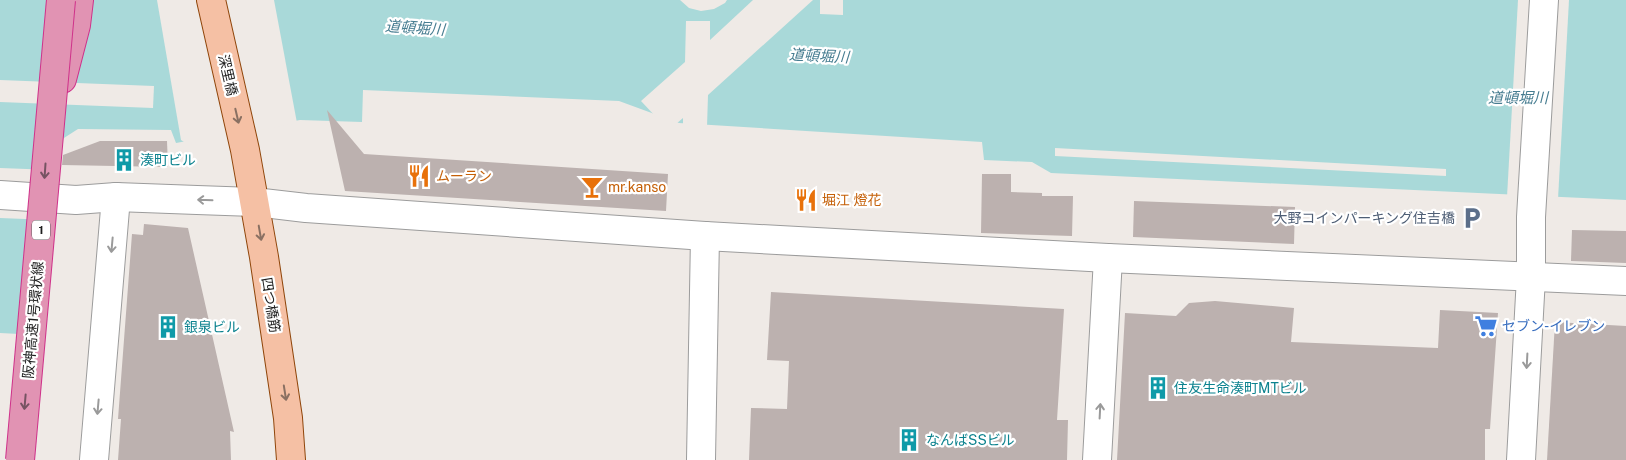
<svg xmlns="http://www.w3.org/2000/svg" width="1626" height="460" font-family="'Public Sans','Noto Sans JP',sans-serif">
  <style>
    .water { fill: #a9d9d9 }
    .pier { fill: #efeae6 }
    .building { fill: #bcb1af }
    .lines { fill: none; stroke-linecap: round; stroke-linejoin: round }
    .minor-casing { stroke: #9c9c9c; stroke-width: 30 }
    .major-casing { stroke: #8f450a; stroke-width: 30 }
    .highway-casing { stroke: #cf318a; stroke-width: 30 }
    .minor { stroke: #fff; stroke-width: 28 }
    .major { stroke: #f5c0a4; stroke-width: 28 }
    .highway { stroke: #e193b3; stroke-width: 28 }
    .highway-bridge-casing { stroke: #cf318a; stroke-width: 30; stroke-linecap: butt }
    .highway-bridge { stroke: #e193b3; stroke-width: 28 }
    .oneway { stroke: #8a7062 }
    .oneway2 { stroke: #765362 }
    .oneway3 { stroke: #9a9a9a }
    .labels { text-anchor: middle; stroke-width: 4.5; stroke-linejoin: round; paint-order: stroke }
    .shield { fill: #fff; stroke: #626262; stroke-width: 1 }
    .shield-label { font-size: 12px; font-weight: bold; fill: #1f1f1f }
    .street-label { font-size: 14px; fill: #1f1f1f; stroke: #fff }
    .culture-label { font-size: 14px; fill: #0d838f; stroke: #fff; text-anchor: start }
    .food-label { font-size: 14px; fill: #c56008; stroke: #fff; text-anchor: start }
    .service-label { font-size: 14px; fill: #4e5e75; stroke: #fff; text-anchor: end }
    .shop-label { font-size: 14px; fill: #366cbe; stroke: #fff; text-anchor: start }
    .water-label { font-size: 15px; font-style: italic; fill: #477d91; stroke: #fff }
  </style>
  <rect width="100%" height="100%" fill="#efeae6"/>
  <path class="water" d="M0 0H1626V200L1051 173 1032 162 984 160 982 142 679 123 619 101 363 90 362 122 300 120 176 143 171 130 78 129 53 145 39 335 0 333Z"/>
  <g class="pier">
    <path d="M157 0H274L297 123 187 144 181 140Z"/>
    <path d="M680 0H727L725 3 714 9 701 11 689 8Z"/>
    <path d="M753 0H813L708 95 707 127 683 125V118L676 124 656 117 641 101 685 62 686 21H710V40Z"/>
    <path d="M820 0H843V15L820 14Z"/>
    <path d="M1518 0H1569L1558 199 1507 197Z"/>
    <path d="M0 80 154 86 153 108 0 102Z"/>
    <path d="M1055 148 1446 169V176L1055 156Z"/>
    <path d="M0 168 53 170 50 220 0 218Z"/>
  </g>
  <g class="building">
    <path d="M327 110 364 154 668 174 666 211 345 191Z"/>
    <path d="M100 141H167L168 167 62 165 63 155Z"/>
    <path d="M982 174H1011V192L1042 193V196H1073L1072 236 981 233Z"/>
    <path d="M1134 201 1295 207 1294 244 1133 237Z"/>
    <path d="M144 224 188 228 234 432 230 431 231 460H118L121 419H118L132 234 143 235Z"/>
    <path d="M1572 230 1626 231V263L1571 261Z"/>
    <path d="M771 292 1064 309 1057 420H1068L1067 460H749L751 408 787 409 789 361 767 360Z"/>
    <path d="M1215 301 1294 308 1291 342 1438 348 1440 310 1498 313 1490 429H1485V460H1117L1125 313 1176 316 1189 303Z"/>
    <path d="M1555 322 1626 326V460H1547Z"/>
  </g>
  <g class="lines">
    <defs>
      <g id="minor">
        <path d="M0 195 76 200 116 197 197 200 254 202 306 208 705 236 1108 258 1626 281"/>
        <path d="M94 460 116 197"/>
        <path d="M701 460 705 236"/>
        <path d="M1097 460 1108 258"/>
        <path d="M1521 460 1531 277V217L1544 0"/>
      </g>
      <path id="major" d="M211 0 245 150 264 257 288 418 291 460"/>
      <path id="highway" d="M62 79 76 25 79 0"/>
    </defs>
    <use href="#minor" class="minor-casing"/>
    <use href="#major" class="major-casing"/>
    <use href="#highway" class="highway-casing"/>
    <use href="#minor" class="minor"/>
    <use href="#major" class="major"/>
    <use href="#highway" class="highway"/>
    <defs>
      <path id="highway-bridge" d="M20 460 61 0"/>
    </defs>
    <use href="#highway-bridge" class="highway-bridge-casing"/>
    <use href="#highway-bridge" class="highway-bridge"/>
  </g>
  <defs><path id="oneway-shaft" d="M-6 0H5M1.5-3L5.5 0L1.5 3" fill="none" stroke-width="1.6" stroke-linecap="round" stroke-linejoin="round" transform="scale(1.25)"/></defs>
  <g class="oneway">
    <use href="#oneway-shaft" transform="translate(237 116) rotate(77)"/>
    <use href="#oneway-shaft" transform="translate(260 233) rotate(80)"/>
    <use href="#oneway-shaft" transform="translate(285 393) rotate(81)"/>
  </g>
  <g class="oneway2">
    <use href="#oneway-shaft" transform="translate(45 171) rotate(94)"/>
    <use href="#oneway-shaft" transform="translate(25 402) rotate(95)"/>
  </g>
  <g class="oneway3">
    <use href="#oneway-shaft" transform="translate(205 200) rotate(-178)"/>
    <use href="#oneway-shaft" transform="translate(112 245) rotate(95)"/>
    <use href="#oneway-shaft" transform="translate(1527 361) rotate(93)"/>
    <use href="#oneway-shaft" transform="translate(98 407) rotate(95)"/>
    <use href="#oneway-shaft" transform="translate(1100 411) rotate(-87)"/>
  </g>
  <defs>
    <symbol id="building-bare" viewBox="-9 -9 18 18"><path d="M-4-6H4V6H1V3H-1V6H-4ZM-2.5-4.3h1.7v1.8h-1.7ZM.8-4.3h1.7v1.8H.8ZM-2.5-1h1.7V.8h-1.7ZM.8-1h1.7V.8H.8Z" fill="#0f9aa8" stroke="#fff" stroke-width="2.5" paint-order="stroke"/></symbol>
    <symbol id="restaurant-bare" viewBox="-9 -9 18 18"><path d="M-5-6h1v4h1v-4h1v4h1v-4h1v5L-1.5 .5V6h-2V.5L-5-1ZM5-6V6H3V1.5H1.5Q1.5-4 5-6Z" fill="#e8710a" stroke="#fff" stroke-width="2.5" paint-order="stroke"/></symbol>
    <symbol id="bar-bare" viewBox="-9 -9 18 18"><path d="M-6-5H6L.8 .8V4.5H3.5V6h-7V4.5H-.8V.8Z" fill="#e8710a" stroke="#fff" stroke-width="2.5" paint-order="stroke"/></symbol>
    <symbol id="parking-bare" viewBox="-9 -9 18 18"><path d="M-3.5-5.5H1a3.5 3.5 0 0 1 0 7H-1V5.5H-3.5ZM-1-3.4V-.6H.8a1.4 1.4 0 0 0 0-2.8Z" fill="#5c6f8a" stroke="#fff" stroke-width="2.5" paint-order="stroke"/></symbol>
    <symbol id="supermarket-bare" viewBox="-9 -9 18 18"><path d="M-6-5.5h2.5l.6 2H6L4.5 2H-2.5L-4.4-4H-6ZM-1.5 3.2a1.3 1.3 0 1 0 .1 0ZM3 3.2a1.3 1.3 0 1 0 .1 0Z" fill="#3f7fe0" stroke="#fff" stroke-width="2.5" paint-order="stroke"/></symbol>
  </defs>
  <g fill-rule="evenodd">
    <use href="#building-bare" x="108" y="144" width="32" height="32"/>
    <use href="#restaurant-bare" x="403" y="160" width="32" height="32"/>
    <use href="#bar-bare" x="576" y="171" width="32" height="32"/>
    <use href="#restaurant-bare" x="790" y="184" width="32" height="32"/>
    <use href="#parking-bare" x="1456" y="202" width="32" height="32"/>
    <use href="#supermarket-bare" x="1470" y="310" width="32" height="32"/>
    <use href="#building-bare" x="152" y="311" width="32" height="32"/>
    <use href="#building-bare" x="1142" y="372" width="32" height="32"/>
    <use href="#building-bare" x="893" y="424" width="32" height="32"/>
  </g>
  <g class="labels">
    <rect class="shield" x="32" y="220.5" width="18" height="19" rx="4"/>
    <g class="shield-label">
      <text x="41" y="234">1</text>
    </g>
    <g class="street-label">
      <text transform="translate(228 75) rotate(77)" y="5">深里橋</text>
      <text transform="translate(271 305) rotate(81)" y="5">四つ橋筋</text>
      <text transform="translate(33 320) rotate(-85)" y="5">阪神高速1号環状線</text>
    </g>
    <g class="culture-label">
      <text x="140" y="165">湊町ビル</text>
      <text x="184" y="332">銀泉ビル</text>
      <text x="1174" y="393">住友生命湊町MTビル</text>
      <text x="926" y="445">なんばSSビル</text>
    </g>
    <g class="food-label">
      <text x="436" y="181">ムーラン</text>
      <text x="608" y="192">mr.kanso</text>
      <text x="822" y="205">堀江 燈花</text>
    </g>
    <g class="service-label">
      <text x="1455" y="223">大野コインパーキング住吉橋</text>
    </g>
    <g class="shop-label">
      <text x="1502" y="331">セブン-イレブン</text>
    </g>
    <g class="water-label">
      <text transform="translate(415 28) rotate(4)" y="5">道頓堀川</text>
      <text transform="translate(819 56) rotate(3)" y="5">道頓堀川</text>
      <text x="1518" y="103">道頓堀川</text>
    </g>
  </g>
</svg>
